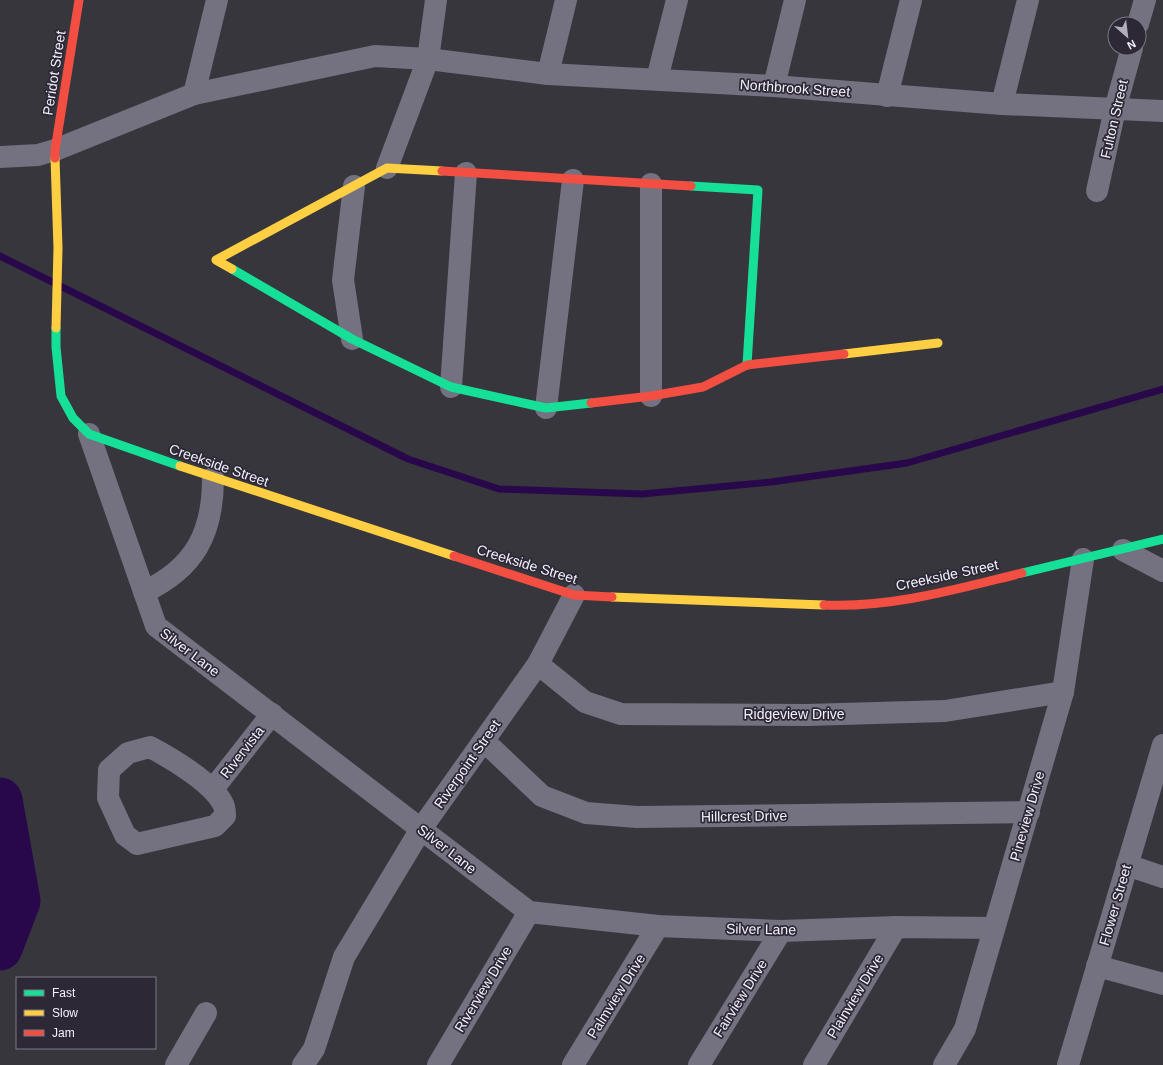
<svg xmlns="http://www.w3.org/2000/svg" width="1163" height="1065" font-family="Arial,sans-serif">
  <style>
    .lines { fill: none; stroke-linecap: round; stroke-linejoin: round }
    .stream { stroke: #28084b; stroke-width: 7 }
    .river { stroke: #28084b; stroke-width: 45 }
    .street { stroke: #747180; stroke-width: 22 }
    .fast { stroke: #16e098; stroke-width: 9 }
    .slow { stroke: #ffcf43; stroke-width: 9 }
    .jam { stroke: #f24e42; stroke-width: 9 }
    .labels { text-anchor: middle; stroke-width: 3.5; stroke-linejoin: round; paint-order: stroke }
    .street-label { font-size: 14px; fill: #f3f1fa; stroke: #2c2836 }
  </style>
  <rect width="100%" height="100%" fill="#37363c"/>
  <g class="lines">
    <path class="stream" d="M0 256 408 459 499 489 642 494 771 482 907 463 1163 389"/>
    <path class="river" d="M0 800 18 901 0 948"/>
    <g class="street">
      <path d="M1138 24 1145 0"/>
      <path d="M548 74 566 0"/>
      <path d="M657 79 677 0"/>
      <path d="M774 86 795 0"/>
      <path d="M194 94 217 0"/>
      <path d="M887 96 911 0"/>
      <path d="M1002 104 1028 0"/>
      <path d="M0 157 38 155 55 150 194 94 375 56 428 59 548 74 774 86 1002 104 1163 111"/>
      <path d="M387 168 428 59 436 0"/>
      <path d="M1097 191 1115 109 1132 48"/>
      <path d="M352 339 343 280 354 186"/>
      <path d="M451 387 466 173"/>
      <path d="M651 396V184"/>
      <path d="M546 408 573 180"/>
      <path d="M89 434 156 626 529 912 658 926 781 931 896 927 994 928"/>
      <path d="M1123 550 1163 571"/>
      <path d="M144 592C195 568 213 533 213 478"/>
      <path d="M538 664 585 702 621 714 807 715 945 711 1063 692"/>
      <path d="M484 741 542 796 586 813 637 817 1029 812"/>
      <path d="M150 747C171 758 213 783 223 804 225 807 225 812 225 816L215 826 137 844 125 835 108 798 109 770 128 753Z"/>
      <path d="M213 789 272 714"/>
      <path d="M1127 865 1163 877"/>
      <path d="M1097 966 1163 984"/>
      <path d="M176 1065 206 1013"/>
      <path d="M303 1065 314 1049 344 957 421 829 538 664 574 595"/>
      <path d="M438 1065 529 912"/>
      <path d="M573 1065 658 926"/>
      <path d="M699 1065 781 931"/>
      <path d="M814 1065 896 927"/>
      <path d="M944 1065 965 1029 1063 692 1083 559"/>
      <path d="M1068 1065 1163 745"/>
    </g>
    <g class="fast">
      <path d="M691 186 758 190 747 365"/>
      <path d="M232 269 352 339 451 387 546 408 591 403"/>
      <path d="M56 328V347L61 396 73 418 89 434 180 466"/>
      <path d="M1022 573 1163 539"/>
    </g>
    <g class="slow">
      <path d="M55 158 58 248 56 328"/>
      <path d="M232 269 216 260 387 168 442 171"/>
      <path d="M844 354 938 343"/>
      <path d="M180 466 454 556"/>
      <path d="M612 597 824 605"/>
    </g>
    <g class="jam">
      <path d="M55 158V150L79 0"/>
      <path d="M442 171 691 186"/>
      <path d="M591 403 651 396 703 387 747 365 844 354"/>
      <path d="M454 556 574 595 612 597"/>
      <path d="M824 605C892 608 957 589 1022 573"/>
    </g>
  </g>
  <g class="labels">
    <g class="street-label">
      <text transform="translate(54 73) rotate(-81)" y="5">Peridot Street</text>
      <text transform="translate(795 88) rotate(4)" y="5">Northbrook Street</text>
      <text transform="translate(1114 119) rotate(-77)" y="5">Fulton Street</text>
      <text transform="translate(219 465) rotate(19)" y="5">Creekside Street</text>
      <text transform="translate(527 564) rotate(17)" y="5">Creekside Street</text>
      <text transform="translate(947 575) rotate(-12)" y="5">Creekside Street</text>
      <text transform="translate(190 652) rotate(37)" y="5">Silver Lane</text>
      <text x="794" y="719">Ridgeview Drive</text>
      <text transform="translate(242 752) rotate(-52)" y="5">Rivervista</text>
      <text transform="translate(467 764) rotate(-55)" y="5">Riverpoint Street</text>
      <text transform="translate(744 816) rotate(-1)" y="5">Hillcrest Drive</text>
      <text transform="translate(1027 816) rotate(-74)" y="5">Pineview Drive</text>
      <text transform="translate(447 849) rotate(38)" y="5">Silver Lane</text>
      <text transform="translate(1115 905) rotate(-74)" y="5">Flower Street</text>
      <text transform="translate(761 929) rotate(1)" y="5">Silver Lane</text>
      <text transform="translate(483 989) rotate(-59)" y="5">Riverview Drive</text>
      <text transform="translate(616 996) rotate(-58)" y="5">Palmview Drive</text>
      <text transform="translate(855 996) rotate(-59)" y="5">Plainview Drive</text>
      <text transform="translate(740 998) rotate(-58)" y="5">Fairview Drive</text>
    </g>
  </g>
  <rect x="16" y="977" width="140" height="72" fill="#2c2836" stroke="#7c7884"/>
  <rect x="24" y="990" width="20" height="6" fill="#16e098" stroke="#7c7884"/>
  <text x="52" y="997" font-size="12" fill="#f3f1fa">Fast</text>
  <rect x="24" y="1010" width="20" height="6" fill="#ffcf43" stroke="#7c7884"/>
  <text x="52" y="1017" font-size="12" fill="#f3f1fa">Slow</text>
  <rect x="24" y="1030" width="20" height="6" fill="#f24e42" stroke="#7c7884"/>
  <text x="52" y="1037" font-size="12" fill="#f3f1fa">Jam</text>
  <g transform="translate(1127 36) rotate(152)"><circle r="19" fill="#2c2836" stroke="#7c7884"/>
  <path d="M0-3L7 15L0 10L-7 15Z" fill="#b1b0b8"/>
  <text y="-6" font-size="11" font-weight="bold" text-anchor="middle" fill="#f3f1fa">N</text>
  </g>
</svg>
